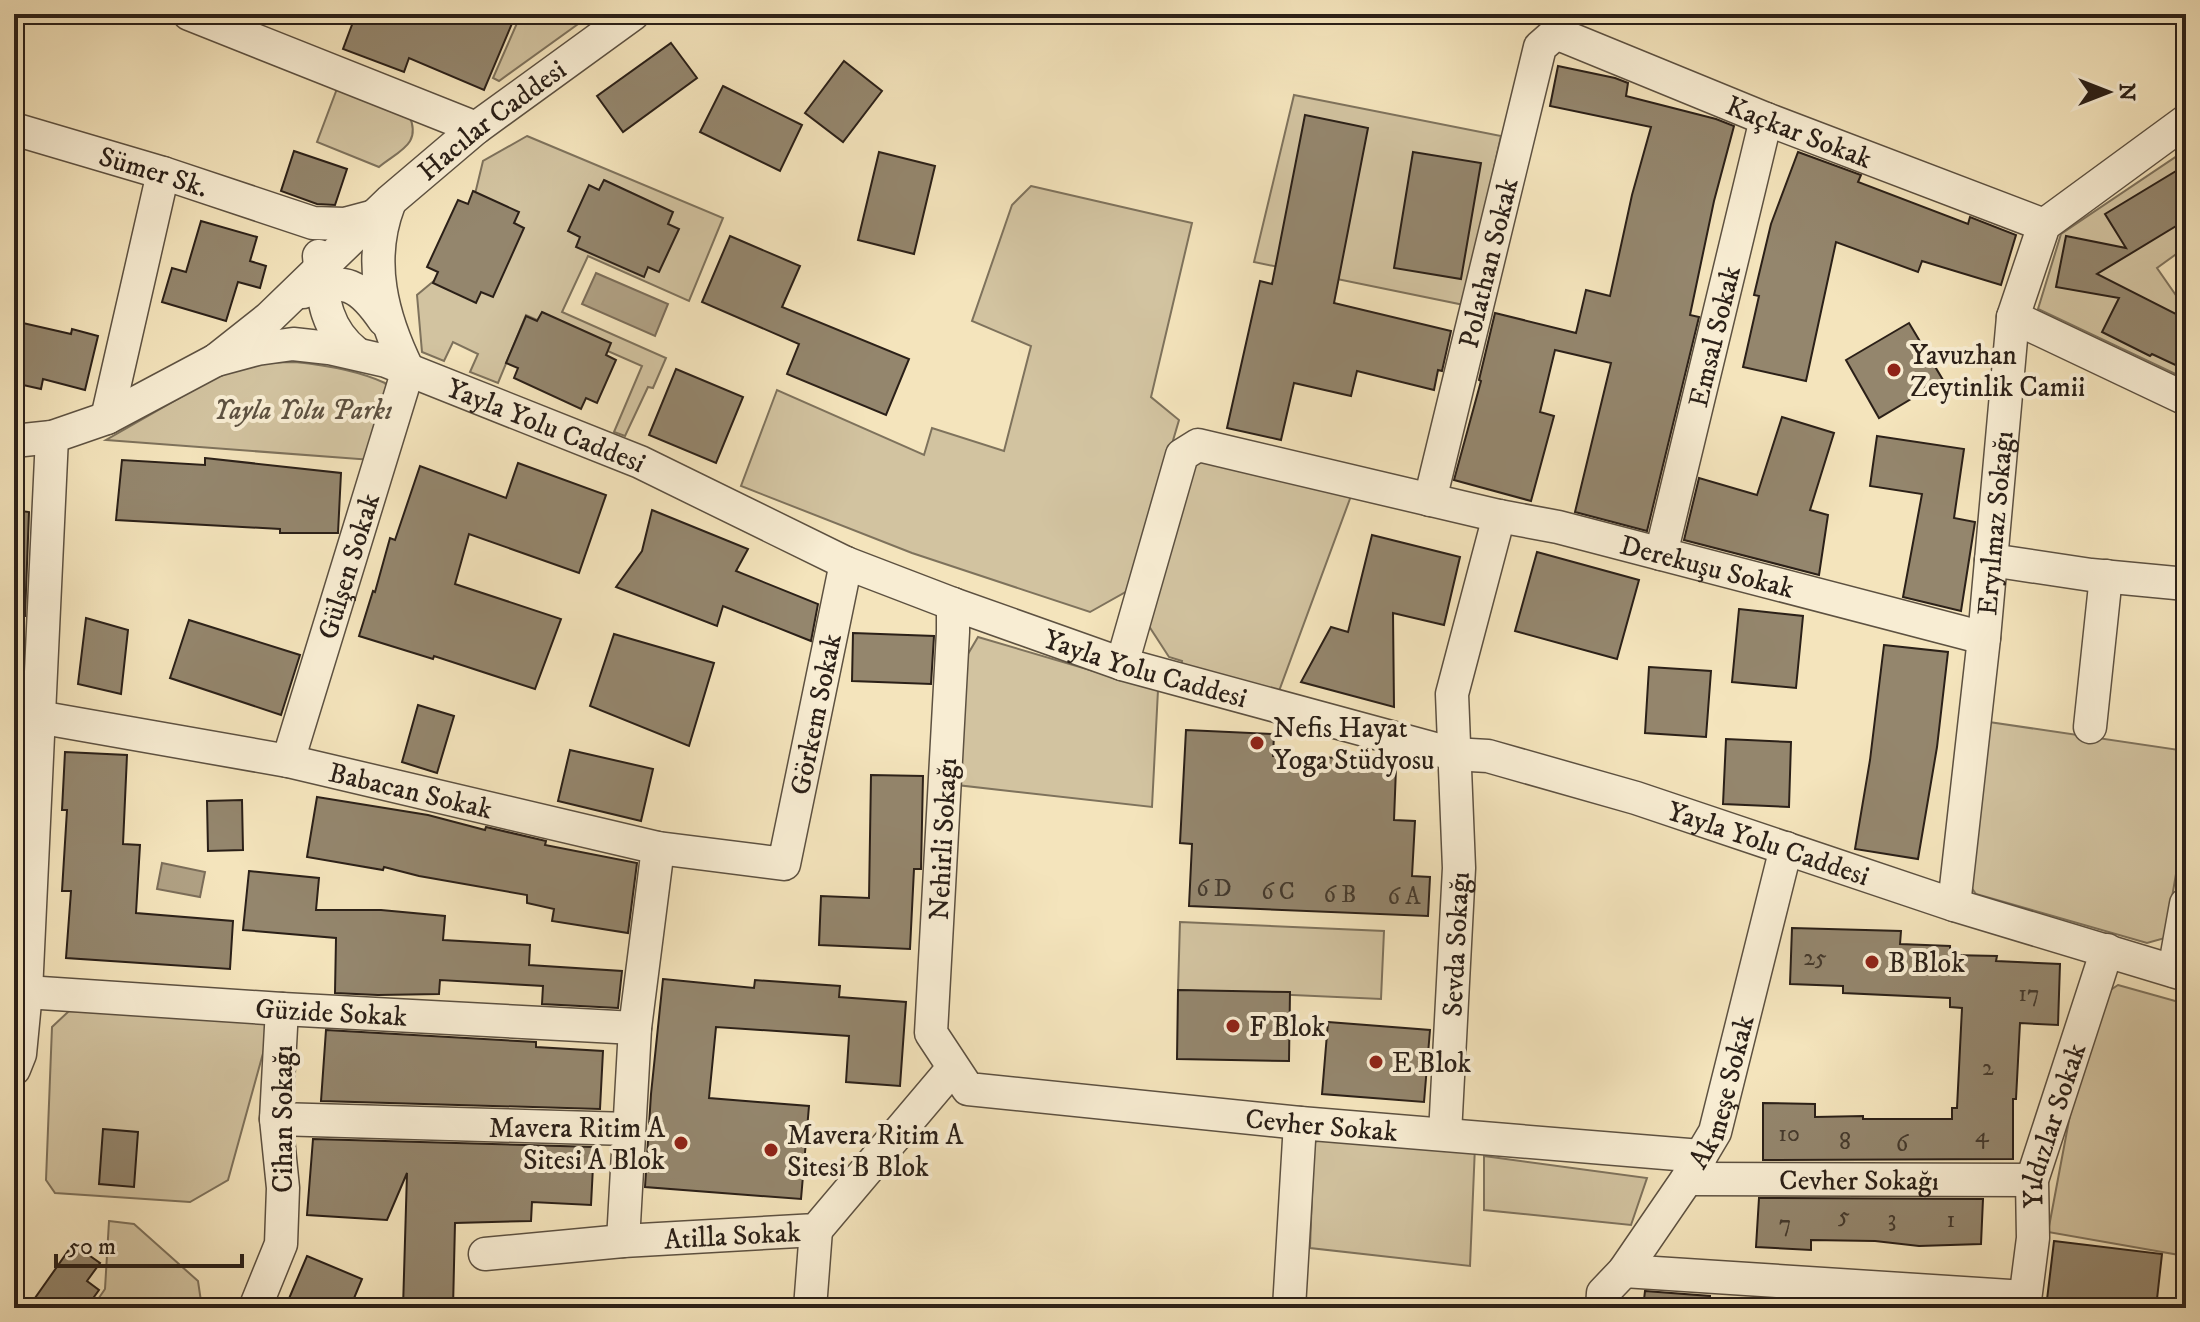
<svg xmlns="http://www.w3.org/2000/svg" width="2200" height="1322" font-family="'IM FELL DW Pica',serif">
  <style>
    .green { fill: #d2c3a0; stroke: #7e725c; stroke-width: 2 }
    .water { fill: #b0a184; stroke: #7b6d59; stroke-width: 2 }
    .building { fill: #94866d; stroke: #2b2018; stroke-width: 2 }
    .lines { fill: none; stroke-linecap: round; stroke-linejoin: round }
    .minor-casing { stroke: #5d5141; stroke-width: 35 }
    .minor { stroke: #f8edd3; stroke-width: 32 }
    .poi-dot { fill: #8f2418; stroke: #f8edd3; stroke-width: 3 }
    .labels { text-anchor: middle; stroke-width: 8; stroke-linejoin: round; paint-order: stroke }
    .number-label { font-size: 24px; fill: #453a2d }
    .street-label { font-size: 28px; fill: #2b2018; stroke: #f8edd3 }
    .poi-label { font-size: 28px; fill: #2b2018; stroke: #f8edd3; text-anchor: start }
    .park-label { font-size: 28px; font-style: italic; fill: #5d5141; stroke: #f8edd3 }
  </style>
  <rect width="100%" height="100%" fill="#f4e4bc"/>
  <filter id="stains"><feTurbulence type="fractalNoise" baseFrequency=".0025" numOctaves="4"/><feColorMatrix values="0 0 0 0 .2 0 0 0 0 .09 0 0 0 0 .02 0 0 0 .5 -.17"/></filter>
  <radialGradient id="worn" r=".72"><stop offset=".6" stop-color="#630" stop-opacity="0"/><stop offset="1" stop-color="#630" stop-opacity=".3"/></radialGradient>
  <g class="green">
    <path d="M521 14H592L499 81 493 78Z"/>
    <path d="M338 86 409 115C422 144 400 150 379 167L317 142Z"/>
    <path d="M1294 95 1501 136 1464 305 1254 262Z"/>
    <path d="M527 136 723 218 689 301 588 256 562 312 666 358 653 388 648 387 625 436 614 432 642 366 526 315 498 383 470 372 478 354 453 342 444 361 422 352 417 295 435 280 476 190 483 161Z"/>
    <path d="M2186 150V247L2157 268 2182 304 2186 302V379L2038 309 2061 234Z"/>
    <path d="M1031 186 1192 223 1151 397 1179 420 1129 590 1090 612 912 553 741 486 777 390 924 455 932 428 1004 451 1031 346 972 321 1012 205Z"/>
    <path d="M295 362C325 365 357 370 385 383L389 391 372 460 106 440 218 376 253 363Z"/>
    <path d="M1211 458 1351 496 1279 691 1181 668 1182 661 1169 657 1145 620 1190 467Z"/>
    <path d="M978 637 1158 690 1152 807 957 785 965 659Z"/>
    <path d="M1989 722 2186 751V816L2165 938 2147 943 1976 894 1968 883Z"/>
    <path d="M1180 922 1384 931 1381 999 1178 990Z"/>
    <path d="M2118 985 2186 1004 2185 1256 2048 1232 2073 1099 2103 995Z"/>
    <path d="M69 1011 260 1021 270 1028 228 1180 190 1202 55 1193 46 1180 52 1027Z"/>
    <path d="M1330 1138 1475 1146 1470 1266 1310 1248 1314 1142Z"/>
    <path d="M1484 1156 1647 1178 1631 1225 1484 1210Z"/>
    <path d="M109 1221 134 1224 198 1281 202 1308H92L105 1289Z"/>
  </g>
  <g class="water">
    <path d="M596 273 668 304 655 336 582 304Z"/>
    <path d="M162 863 205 872 200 897 157 889Z"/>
  </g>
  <g class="building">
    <path d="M356 14H516L484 90 409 58 404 72 343 49Z"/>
    <path d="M671 43 697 78 623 132 597 96Z"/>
    <path d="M844 61 882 91 843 142 805 113Z"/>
    <path d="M1558 66 1615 78 1628 83 1626 96 1716 119 1734 126 1714 201 1690 315 1699 317 1647 531 1575 512 1611 363 1555 350 1540 412 1554 416 1531 501 1454 480 1481 381 1479 380 1495 313 1576 333 1586 290 1610 296 1632 195 1651 127 1550 106Z"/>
    <path d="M723 86 802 125 780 171 700 132Z"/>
    <path d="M1305 115 1368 128 1334 303 1451 331 1442 371 1438 370 1434 390 1357 371 1351 396 1294 383 1281 440 1227 428 1260 281 1272 284Z"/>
    <path d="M294 151 347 169 335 205 317 204 281 191Z"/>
    <path d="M879 152 935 166 914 254 858 240Z"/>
    <path d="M1413 152 1481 163 1461 279 1394 268Z"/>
    <path d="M1798 152 1861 175 1858 182 1968 224 1970 217 2016 235 2001 285 1922 261 1918 272 1836 242 1806 381 1743 367 1759 296 1754 295 1771 224Z"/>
    <path d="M2186 165V220L2097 274 2186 319V370L2152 354 2150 356 2102 332 2119 298 2056 287 2066 236 2126 248 2105 214Z"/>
    <path d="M604 180 673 212 668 224 679 229 659 272 648 267 644 277 576 247 580 237 568 231 589 185 599 190Z"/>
    <path d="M473 191 519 212 514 223 524 228 493 297 481 292 476 303 433 283 438 272 427 267 458 200 468 204Z"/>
    <path d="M201 221 257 237 250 261 266 266 260 288 238 282 226 321 162 302 172 268 186 272Z"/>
    <path d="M730 236 800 266 782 307 909 359 886 415 787 374 799 344 702 302Z"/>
    <path d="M542 312 611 343 606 355 616 360 597 403 586 398 581 409 514 378 518 368 506 363 526 316 537 321Z"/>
    <path d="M14 321 71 334 72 329 98 336 85 390 43 379 41 389 14 383 19 357 14 356Z"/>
    <path d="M1909 323 1943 380 1879 418 1846 360Z"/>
    <path d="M676 369 743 397 716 463 649 435Z"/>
    <path d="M1782 417 1834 433 1810 510 1828 515 1819 575 1684 540 1699 478 1757 495Z"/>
    <path d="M1877 436 1964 449 1954 518 1975 522 1961 611 1903 597 1922 494 1870 486Z"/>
    <path d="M205 458 341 473 338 533H280V529L116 520 122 460 205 465Z"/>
    <path d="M518 463 606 495 579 573 469 534 455 584 561 619 535 689 434 656 433 659 359 636 373 591 375 592 390 538 395 540 420 466 506 498Z"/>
    <path d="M14 510 29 512 25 616H14Z"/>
    <path d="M652 510 748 549 736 571 818 604 811 641 723 606 717 626 616 587 642 551Z"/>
    <path d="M1372 535 1460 557 1444 625 1393 613 1394 707 1301 682 1331 627 1348 632Z"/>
    <path d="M1537 552 1639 580 1617 659 1515 631Z"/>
    <path d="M1739 609 1803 616 1796 688 1732 682Z"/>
    <path d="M86 618 128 630 121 694 78 684Z"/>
    <path d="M189 620 300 655 281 715 170 678Z"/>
    <path d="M853 633 934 636 931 684 852 681Z"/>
    <path d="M614 634 714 663 689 746 590 706Z"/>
    <path d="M1884 645 1948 652 1937 747 1918 859 1855 849 1870 760Z"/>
    <path d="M1649 667 1711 671 1706 737 1645 733Z"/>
    <path d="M418 705 454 716 437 773 402 762Z"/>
    <path d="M1186 730 1274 734 1273 756 1380 759V768H1396L1394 820 1415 821 1412 876 1430 877 1428 916 1189 906 1192 844 1180 843Z"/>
    <path d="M1726 739 1791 742 1789 807 1723 804Z"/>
    <path d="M570 750 653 769 641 821 558 801Z"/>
    <path d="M65 752 127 755 123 844 140 845 136 913 233 921 230 969 66 958 71 891H62L67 810H62Z"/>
    <path d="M871 775 923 776 921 869H914L910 949 819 945 821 896 869 898Z"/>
    <path d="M317 797 428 815 485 830 486 827 546 841 545 845 637 863 628 933 552 921 554 909 527 903V895L419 876 384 867 383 870 307 857Z"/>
    <path d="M242 800 243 850 208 851 207 801Z"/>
    <path d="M249 871 319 878 316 910H381L445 916 443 940 530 945 529 965 622 971 618 1008 542 1004 543 986 440 980 439 994 378 995 335 993 336 938 243 930Z"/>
    <path d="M1792 928 1901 931 1900 944 1950 946V955L1997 956 1996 961 2060 964 2058 1025 2020 1023 2016 1099H2013V1159L1763 1160V1103L1815 1104V1117L1863 1116V1119H1952V1108H1957L1962 1008 1950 1007V998L1843 993V986L1790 984Z"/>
    <path d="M663 979 754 988 755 980 840 986 839 997 906 1002 900 1086 846 1082 849 1036 716 1027 709 1098 809 1106 801 1199 645 1187 651 1094Z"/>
    <path d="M1178 990 1290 992 1289 1061 1177 1059Z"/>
    <path d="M1328 1022 1430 1030 1424 1102 1322 1094Z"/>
    <path d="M326 1030 536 1042V1047L603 1051 600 1109 321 1101Z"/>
    <path d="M103 1129 138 1132 134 1187 99 1184Z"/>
    <path d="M313 1139 594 1147 591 1205 532 1202 531 1221 455 1223 453 1308H403L407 1173 387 1220 307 1215Z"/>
    <path d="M1759 1198 1983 1199 1981 1244 1919 1246 1875 1241 1811 1240V1250L1756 1247Z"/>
    <path d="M2054 1241 2162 1254 2156 1308H2046Z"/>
    <path d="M73 1244 100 1263 87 1281 99 1290 86 1308H50L35 1298Z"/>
    <path d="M307 1256 362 1279 350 1308H285Z"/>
    <path d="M1645 1291 1710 1296V1308H1643Z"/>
  </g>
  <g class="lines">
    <defs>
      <g id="minor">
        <path d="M189 14 476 128"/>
        <path id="s1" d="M14 129 163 173 313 223 345 224 375 216"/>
        <path d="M389 204C367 261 382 317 408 370"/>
        <path d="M319 256C323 295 323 327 356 353"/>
        <path d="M303 292C344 275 361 286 384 320"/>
        <path d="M2013 317 2186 399"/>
        <path id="s2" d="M216 360 257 349 293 344 329 348 386 361 640 462 846 563 953 604 1122 664 1453 754 1488 756 1636 798 1954 905 2186 975"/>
        <path d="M107 418 163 173"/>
        <path id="s3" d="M14 441 52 437 107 418 216 360 269 318 390 201 476 128 633 14"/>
        <path id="s4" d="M1430 500 1540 47 1556 33 1766 119 2044 225"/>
        <path id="s5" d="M1661 554 1766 119"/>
        <path d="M1991 560 2091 575 2186 584"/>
        <path id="s6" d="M953 604V632L931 1033 968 1089 1300 1123 1701 1156"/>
        <path id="s7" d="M1122 664 1182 455 1198 445 1499 516 1558 527 1984 638"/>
        <path id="s8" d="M38 717 288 761 658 848 784 864 846 563"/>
        <path d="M2090 727 2106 576"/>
        <path id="s9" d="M288 761 408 370"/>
        <path id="s10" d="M1954 905 1984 638 2013 317 2044 225 2186 121"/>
        <path d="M2174 971 2186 904"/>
        <path id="s11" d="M26 992 282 1009 635 1028"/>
        <path d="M14 1069 20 1054 26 992 52 437"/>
        <path d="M276 1119 629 1129"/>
        <path id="s12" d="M1445 1134 1459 868 1452 694 1499 516"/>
        <path id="s13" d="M1687 1179 2032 1180"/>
        <path d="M623 1241 635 1028 658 848"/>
        <path id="s14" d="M485 1254 623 1241 816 1230 953 1068"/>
        <path d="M1624 1271 2025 1297"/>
        <path d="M255 1308 281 1244 283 1188 276 1119 282 1009"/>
        <path d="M810 1308 816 1230"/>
        <path d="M1289 1308 1300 1123"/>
        <path id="s15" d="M1602 1308 1603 1293 1624 1271 1687 1179 1715 1132 1786 848"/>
        <path id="s16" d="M2024 1308 2033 1238 2032 1180 2107 950"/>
      </g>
    </defs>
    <use href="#minor" class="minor-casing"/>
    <use href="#minor" class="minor"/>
  </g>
  <g class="poi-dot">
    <circle cx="1894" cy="370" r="8"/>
    <circle cx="1257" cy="743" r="8"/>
    <circle cx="1872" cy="962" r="8"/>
    <circle cx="1233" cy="1026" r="8"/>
    <circle cx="1376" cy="1062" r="8"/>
    <circle cx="681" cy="1143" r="8"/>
    <circle cx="771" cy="1150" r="8"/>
  </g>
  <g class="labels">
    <g class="number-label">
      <text x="1214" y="896">6 D</text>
      <text x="1278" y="899">6 C</text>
      <text x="1340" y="902">6 B</text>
      <text x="1404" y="904">6 A</text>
      <text x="1815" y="965">25</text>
      <text x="2029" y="1001">17</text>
      <text x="1988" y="1075">2</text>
      <text x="1789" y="1141">10</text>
      <text x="1982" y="1142">4</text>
      <text x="1845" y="1149">8</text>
      <text x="1902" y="1151">6</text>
      <text x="1844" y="1223">5</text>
      <text x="1892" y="1226">3</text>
      <text x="1951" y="1227">1</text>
      <text x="1785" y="1231">7</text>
    </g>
    <g class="street-label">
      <text dy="10" stroke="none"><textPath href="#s3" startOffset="586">Hacılar Caddesi</textPath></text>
      <text dy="10" stroke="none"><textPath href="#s4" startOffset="750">Kaçkar Sokak</textPath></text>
      <text dy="10" stroke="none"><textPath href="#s1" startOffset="146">Sümer Sk.</textPath></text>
      <text dy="10" stroke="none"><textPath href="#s4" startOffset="244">Polathan Sokak</textPath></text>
      <text dy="10" stroke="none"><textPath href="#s5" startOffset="224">Emsal Sokak</textPath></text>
      <text dy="10" stroke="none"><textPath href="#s2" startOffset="346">Yayla Yolu Caddesi</textPath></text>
      <text dy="10" stroke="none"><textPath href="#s10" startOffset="384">Eryılmaz Sokağı</textPath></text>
      <text dy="10" stroke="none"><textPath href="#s9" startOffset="204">Gülşen Sokak</textPath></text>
      <text dy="10" stroke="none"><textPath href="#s7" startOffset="760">Derekuşu Sokak</textPath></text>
      <text dy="10" stroke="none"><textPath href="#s2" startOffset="994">Yayla Yolu Caddesi</textPath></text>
      <text dy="10" stroke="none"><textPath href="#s8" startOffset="914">Görkem Sokak</textPath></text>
      <text dy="10" stroke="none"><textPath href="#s8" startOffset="380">Babacan Sokak</textPath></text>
      <text transform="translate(942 839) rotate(-87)" y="10">Nehirli Sokağı</text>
      <text dy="10" stroke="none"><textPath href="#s2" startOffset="1642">Yayla Yolu Caddesi</textPath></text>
      <text dy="10" stroke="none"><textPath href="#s12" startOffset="190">Sevda Sokağı</textPath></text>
      <text dy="10" stroke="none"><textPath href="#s11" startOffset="306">Güzide Sokak</textPath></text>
      <text dy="10" stroke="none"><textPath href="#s15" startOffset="252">Akmeşe Sokak</textPath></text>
      <text transform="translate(282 1119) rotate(-90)" y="10">Cihan Sokağı</text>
      <text dy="10" stroke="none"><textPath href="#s6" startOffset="852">Cevher Sokak</textPath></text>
      <text dy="10" stroke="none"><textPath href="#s16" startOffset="186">Yıldızlar Sokak</textPath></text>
      <text dy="10" stroke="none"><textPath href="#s13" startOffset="172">Cevher Sokağı</textPath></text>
      <text dy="10" stroke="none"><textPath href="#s14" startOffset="248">Atilla Sokak</textPath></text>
    </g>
    <g class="poi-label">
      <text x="1910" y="364">Yavuzhan<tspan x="1910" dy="32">Zeytinlik Camii</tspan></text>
      <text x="1273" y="737">Nefis Hayat<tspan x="1273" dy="32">Yoga Stüdyosu</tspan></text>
      <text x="1888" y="972">B Blok</text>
      <text x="1249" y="1036">F Blok</text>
      <text x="1392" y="1072">E Blok</text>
      <text x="665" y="1137" text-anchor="end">Mavera Ritim A<tspan x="665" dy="32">Sitesi A Blok</tspan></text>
      <text x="787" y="1144">Mavera Ritim A<tspan x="787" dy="32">Sitesi B Blok</tspan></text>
    </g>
    <g class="park-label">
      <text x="303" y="419">Yayla Yolu Parkı</text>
    </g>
  </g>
  <rect width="2200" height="1322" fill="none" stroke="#f4e4bc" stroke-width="48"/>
  <rect x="16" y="16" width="2168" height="1290" fill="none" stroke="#2b2018" stroke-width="4"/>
  <rect x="24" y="24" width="2152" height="1274" fill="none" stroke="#2b2018" stroke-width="2"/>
  <g transform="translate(2108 92) rotate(90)" stroke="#f8edd3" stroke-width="6" paint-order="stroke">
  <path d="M0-6L14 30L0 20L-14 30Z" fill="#2b2018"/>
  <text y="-12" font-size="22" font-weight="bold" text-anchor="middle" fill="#2b2018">N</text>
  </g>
  <path d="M56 1254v12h186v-12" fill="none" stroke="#2b2018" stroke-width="4"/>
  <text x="68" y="1254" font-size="24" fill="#2b2018" stroke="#f8edd3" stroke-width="6" paint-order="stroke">50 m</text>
  <rect width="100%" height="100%" filter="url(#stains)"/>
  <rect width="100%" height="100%" fill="url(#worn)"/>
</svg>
